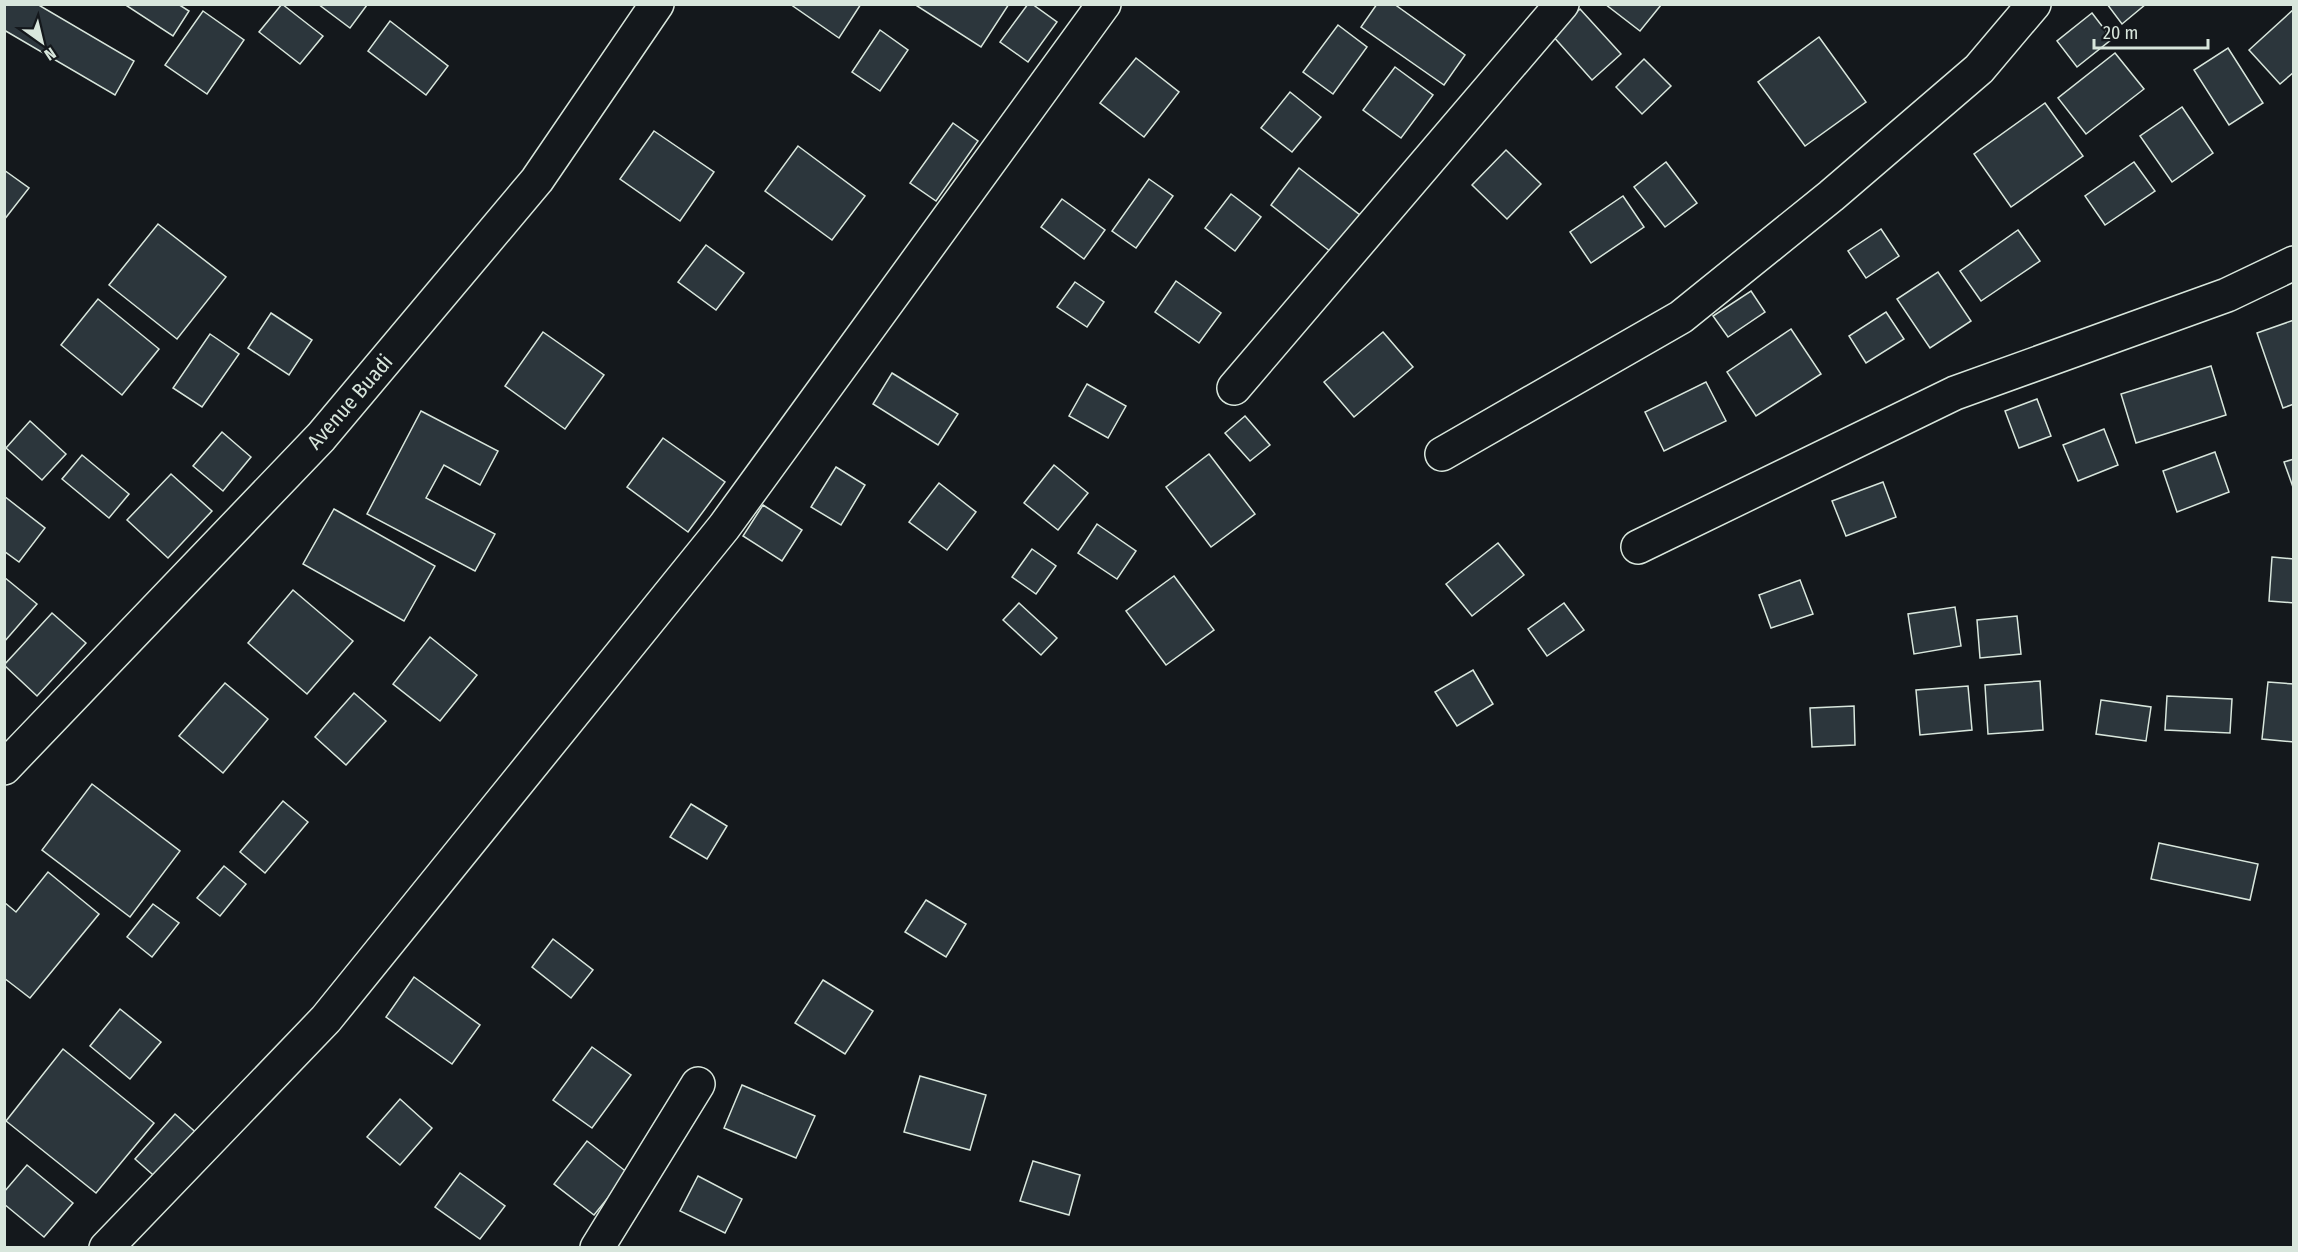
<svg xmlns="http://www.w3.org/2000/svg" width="2298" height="1252" font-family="'Fira Sans Condensed',sans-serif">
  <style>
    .building { fill: #2c363c; stroke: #d8e6dc; stroke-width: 1.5 }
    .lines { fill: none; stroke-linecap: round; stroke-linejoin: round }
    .street-casing { stroke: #d8e6dc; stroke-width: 36 }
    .street { stroke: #14181c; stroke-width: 33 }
    .labels { text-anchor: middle; stroke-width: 4.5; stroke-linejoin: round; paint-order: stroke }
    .street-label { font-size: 21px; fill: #d8e6dc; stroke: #14181c }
  </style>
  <rect width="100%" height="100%" fill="#14181c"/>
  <g class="building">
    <path d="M4 4H37L134 61 115 95 4 30Z"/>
    <path d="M124 4H178L189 11 173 36Z"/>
    <path d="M282 4 323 36 300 64 259 32Z"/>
    <path d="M318 4H367V5L350 28Z"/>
    <path d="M790 4H861L839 38Z"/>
    <path d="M914 4H1009L981 47Z"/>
    <path d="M1028 4H1032L1057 22 1028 62 1000 42Z"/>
    <path d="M1377 4H1394L1465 55 1444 85 1361 27Z"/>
    <path d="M1605 4H1660L1661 5 1640 31Z"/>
    <path d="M2107 4H2146L2122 24Z"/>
    <path d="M1580 9 1621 54 1592 80 1552 35Z"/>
    <path d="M2294 9V72L2280 84 2249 50Z"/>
    <path d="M203 11 244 40 207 94 165 65Z"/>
    <path d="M2092 13 2112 39 2077 67 2057 41Z"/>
    <path d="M390 21 448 66 426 95 368 51Z"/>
    <path d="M1338 25 1367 47 1333 94 1303 72Z"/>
    <path d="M880 30 908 50 880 91 852 72Z"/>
    <path d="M1819 37 1866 102 1805 146 1758 82Z"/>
    <path d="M2228 48 2263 103 2229 125 2194 70Z"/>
    <path d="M2115 53 2144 89 2086 134 2058 98Z"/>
    <path d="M1136 58 1179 92 1144 137 1100 103Z"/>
    <path d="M1644 59 1671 86 1642 114 1616 87Z"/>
    <path d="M1395 67 1433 95 1401 138 1363 110Z"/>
    <path d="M1290 92 1321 117 1292 152 1261 128Z"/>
    <path d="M2045 103 2083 156 2011 207 1974 154Z"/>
    <path d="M2182 107 2213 153 2172 182 2140 136Z"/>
    <path d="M953 123 978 141 936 201 910 183Z"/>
    <path d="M654 131 714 172 680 221 620 179Z"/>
    <path d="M798 146 865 196 832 240 765 191Z"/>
    <path d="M1506 150 1541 184 1507 219 1472 185Z"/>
    <path d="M1666 162 1697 203 1665 227 1634 187Z"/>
    <path d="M2134 162 2155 191 2105 225 2085 196Z"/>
    <path d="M1299 168 1360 215 1331 252 1271 205Z"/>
    <path d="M4 170 29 188 4 220Z"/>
    <path d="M1149 179 1173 196 1136 248 1112 231Z"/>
    <path d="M1231 194 1261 217 1235 251 1205 228Z"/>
    <path d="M1623 196 1644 227 1591 263 1570 232Z"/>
    <path d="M1062 199 1105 230 1084 259 1041 227Z"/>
    <path d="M158 224 226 277 177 339 109 285Z"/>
    <path d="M1881 229 1899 256 1866 278 1848 251Z"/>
    <path d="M2018 230 2040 261 1981 301 1960 271Z"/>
    <path d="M706 245 744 273 716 310 678 282Z"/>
    <path d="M1938 272 1971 321 1930 348 1897 299Z"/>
    <path d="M1176 281 1221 313 1199 343 1155 312Z"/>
    <path d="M1075 282 1104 302 1087 327 1057 307Z"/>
    <path d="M1751 291 1765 312 1728 337 1713 316Z"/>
    <path d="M98 299 159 349 122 395 61 345Z"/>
    <path d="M1886 312 1904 339 1866 363 1849 336Z"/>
    <path d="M271 313 312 340 289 375 248 348Z"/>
    <path d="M2294 320V404L2283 408 2257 333Z"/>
    <path d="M1791 329 1821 374 1756 416 1727 372Z"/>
    <path d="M543 332 604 375 565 429 505 386Z"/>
    <path d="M1383 332 1413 367 1354 417 1324 382Z"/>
    <path d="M210 334 239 354 202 407 173 388Z"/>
    <path d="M2211 366 2226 415 2136 443 2121 394Z"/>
    <path d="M892 373 958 414 938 445 873 404Z"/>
    <path d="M1706 382 1726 421 1664 451 1645 412Z"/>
    <path d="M1087 384 1126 406 1108 438 1069 416Z"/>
    <path d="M2037 399 2051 436 2019 448 2005 411Z"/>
    <path d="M421 411 498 451 480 485 444 465 426 498 495 534 475 571 367 514Z"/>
    <path d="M1245 416 1270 445 1250 461 1225 433Z"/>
    <path d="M30 421 66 454 42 480 6 448Z"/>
    <path d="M2104 429 2118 465 2078 481 2063 445Z"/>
    <path d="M222 432 251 457 223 491 193 466Z"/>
    <path d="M663 438 725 482 688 532 627 487Z"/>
    <path d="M2215 452 2229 492 2177 512 2163 471Z"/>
    <path d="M1209 454 1255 514 1211 547 1166 487Z"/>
    <path d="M82 455 129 494 109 518 62 479Z"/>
    <path d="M2294 459V490L2284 462Z"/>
    <path d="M1054 465 1088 493 1058 530 1024 503Z"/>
    <path d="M836 467 865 485 841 525 811 507Z"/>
    <path d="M171 474 212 511 168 558 127 520Z"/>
    <path d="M1883 482 1896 517 1846 536 1832 501Z"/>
    <path d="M939 483 976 512 947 550 909 522Z"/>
    <path d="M4 496 45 528 19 562 4 551Z"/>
    <path d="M763 505 802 530 782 561 743 536Z"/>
    <path d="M334 509 435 566 404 621 303 564Z"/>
    <path d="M1097 524 1136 551 1117 579 1078 553Z"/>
    <path d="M1498 543 1524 575 1472 616 1446 584Z"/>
    <path d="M1032 549 1056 566 1036 594 1012 577Z"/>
    <path d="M2272 557 2294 559V603L2269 601Z"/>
    <path d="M1174 576 1214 630 1166 665 1126 611Z"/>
    <path d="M4 577 37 604 4 642Z"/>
    <path d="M1800 580 1813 614 1771 628 1759 595Z"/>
    <path d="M293 590 353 641 307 694 248 643Z"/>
    <path d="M1019 603 1057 638 1041 655 1003 620Z"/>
    <path d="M1564 603 1584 630 1547 656 1528 629Z"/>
    <path d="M1955 607 1961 646 1914 654 1908 614Z"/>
    <path d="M52 613 86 643 37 696 4 665Z"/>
    <path d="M2017 616 2021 654 1980 658 1977 620Z"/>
    <path d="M430 637 477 675 440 721 393 684Z"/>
    <path d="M1473 670 1493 704 1457 726 1435 692Z"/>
    <path d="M2040 681 2043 730 1988 734 1985 685Z"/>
    <path d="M2268 682 2294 684V742L2262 739Z"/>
    <path d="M225 683 268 719 223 773 179 736Z"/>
    <path d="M1968 686 1972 730 1920 735 1916 690Z"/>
    <path d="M354 693 386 721 346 765 315 737Z"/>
    <path d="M2167 696 2232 699 2230 733 2165 730Z"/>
    <path d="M2101 700 2151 707 2146 741 2096 734Z"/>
    <path d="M1854 706 1855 745 1812 747 1810 708Z"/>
    <path d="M92 784 180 851 130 917 42 850Z"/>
    <path d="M283 801 308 822 265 873 240 852Z"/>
    <path d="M691 804 727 826 707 859 670 837Z"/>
    <path d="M2159 843 2258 864 2250 900 2151 879Z"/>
    <path d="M224 866 246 884 220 916 197 898Z"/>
    <path d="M48 872 99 914 30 998 4 978V902L16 912Z"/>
    <path d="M926 900 966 924 946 957 905 932Z"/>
    <path d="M153 904 179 923 152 957 127 937Z"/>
    <path d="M553 939 593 970 571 998 532 967Z"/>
    <path d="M414 977 480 1025 452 1064 386 1017Z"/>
    <path d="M823 980 873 1011 845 1054 795 1023Z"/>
    <path d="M120 1009 161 1042 130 1079 90 1046Z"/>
    <path d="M592 1047 631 1075 592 1128 553 1100Z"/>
    <path d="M63 1049 154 1123 96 1193 6 1121Z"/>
    <path d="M920 1076 986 1095 970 1150 904 1132Z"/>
    <path d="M742 1085 815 1116 796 1158 724 1128Z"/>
    <path d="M400 1099 432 1128 400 1165 367 1137Z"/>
    <path d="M175 1114 200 1136 160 1181 135 1159Z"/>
    <path d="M587 1141 628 1173 594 1215 554 1184Z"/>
    <path d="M1033 1161 1080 1175 1069 1215 1020 1201Z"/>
    <path d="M27 1165 73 1203 44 1237 4 1204V1192Z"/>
    <path d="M460 1173 505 1206 480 1239 435 1207Z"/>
    <path d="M698 1176 742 1199 725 1233 680 1211Z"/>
  </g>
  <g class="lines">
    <defs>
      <g id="street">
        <path d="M1234 388 1562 4"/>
        <path d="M1442 454 1681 317 1831 196 1979 69 2034 4"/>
        <path d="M1638 547 1955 393 2227 295 2294 263"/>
        <path d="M4 768 321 437 537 180 657 4"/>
        <path d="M106 1248 326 1019 724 527 1104 4"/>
        <path d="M597 1248 698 1084"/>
      </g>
    </defs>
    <use href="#street" class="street-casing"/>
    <use href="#street" class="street"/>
  </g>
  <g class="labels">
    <g class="street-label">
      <text transform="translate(350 402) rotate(-49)" y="7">Avenue Buadi</text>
    </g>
  </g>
  <rect width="2298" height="1252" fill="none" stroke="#d8e6dc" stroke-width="12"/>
  <g transform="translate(42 42) rotate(146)" stroke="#14181c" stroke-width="4.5" paint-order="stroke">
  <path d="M0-4.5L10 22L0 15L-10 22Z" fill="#d8e6dc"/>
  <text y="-9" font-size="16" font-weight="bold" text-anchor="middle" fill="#d8e6dc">N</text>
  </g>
  <path d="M2094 39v9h114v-9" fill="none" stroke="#d8e6dc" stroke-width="3"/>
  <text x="2103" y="39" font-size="18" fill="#d8e6dc" stroke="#14181c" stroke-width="4.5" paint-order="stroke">20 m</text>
</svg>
